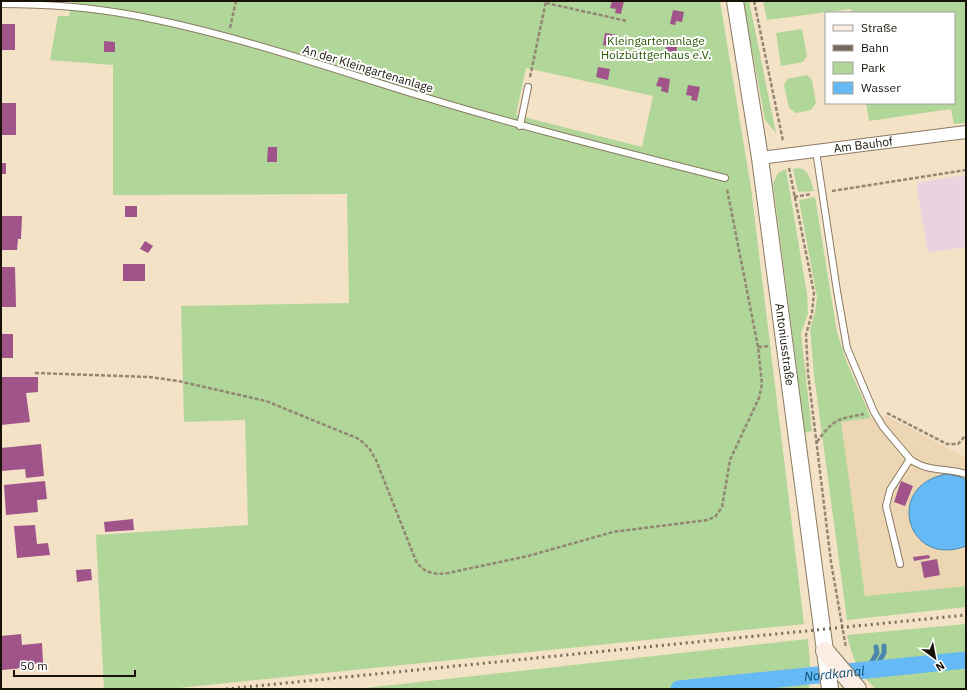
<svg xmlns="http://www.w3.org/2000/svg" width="967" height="690" font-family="'IBM Plex Sans',sans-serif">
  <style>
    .commercial { fill: #ead3de }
    .built { fill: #ecd6b4 }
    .green { fill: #b0d799; fill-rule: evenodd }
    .water { fill: #65b9f5; stroke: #4e87ae }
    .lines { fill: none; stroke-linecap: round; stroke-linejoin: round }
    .stream { stroke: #4e87ae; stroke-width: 5 }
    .canal { stroke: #65b9f5; stroke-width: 17 }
    .building { fill: #a05489 }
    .service-casing { stroke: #897a61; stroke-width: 8 }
    .minor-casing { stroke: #897a61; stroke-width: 14 }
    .tertiary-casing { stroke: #897a61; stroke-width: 18 }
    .secondary-casing { stroke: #897a61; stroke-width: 20 }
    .path { stroke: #938773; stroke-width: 2.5; stroke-dasharray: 4 2; stroke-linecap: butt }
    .service { stroke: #fff; stroke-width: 6 }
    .minor { stroke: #fff; stroke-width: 12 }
    .tertiary { stroke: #fff; stroke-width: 16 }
    .secondary { stroke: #fcede5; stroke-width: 18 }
    .rail { stroke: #746a59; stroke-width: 3; stroke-dasharray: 2 4; stroke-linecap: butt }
    .labels { text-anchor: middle; stroke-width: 4; stroke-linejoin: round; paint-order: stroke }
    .park-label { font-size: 12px; fill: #2c5700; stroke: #fff }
    .street-label { font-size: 12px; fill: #181209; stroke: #fff }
    .water-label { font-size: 13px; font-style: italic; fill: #084c73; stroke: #fff }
  </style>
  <rect width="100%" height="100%" fill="#f3e2c6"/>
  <path class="commercial" d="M966 175V247L928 253 916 183Z"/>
  <path class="built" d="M887 416 966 458V586L865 596 840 422Z"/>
  <g class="green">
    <path d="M73 1H720L751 188 804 624 169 689H104L96 535 248 525 245 420 184 422 181 306 349 303 347 194 113 195V65L50 60 58 16H69ZM526 68 653 96 642 147 516 115Z"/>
    <path d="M743 1H749L776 133 765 120Z"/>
    <path d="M763 1H966V123L954 124 951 109 869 121 866 103H954V13H852L851 9 767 20Z"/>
    <path d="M802 29 807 56 803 62 781 66 776 33Z"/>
    <path d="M807 75 812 80 816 103 811 110 796 113 789 108 784 85 787 79Z"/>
    <path d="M799 168C810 170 811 182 814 191L798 192 793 169Z"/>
    <path d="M786 169 807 294 808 314 801 333 812 431 805 433 773 183 778 173Z"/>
    <path d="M815 197 837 332 847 363 871 418 841 422 865 596 966 586V607L847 620 814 375 810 329 815 313 817 297 799 200Z"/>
    <path d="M966 624V689H876C856 670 854 661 847 635Z"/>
    <path d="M808 639 810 665 809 689H356Z"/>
  </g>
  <path class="water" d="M947 474 960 477 966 480V546C907 569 883 485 947 474Z"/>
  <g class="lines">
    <g class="stream">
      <path d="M875 669 884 653V646"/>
      <path d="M867 670 877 653 876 647"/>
    </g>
    <path class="canal" id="s1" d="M679 689 966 660"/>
  </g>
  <g class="building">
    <path d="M612 1H624L621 14 615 13 616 9 610 8Z"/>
    <path d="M673 10 684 12 682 22 676 21 675 25 670 24Z"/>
    <rect x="1" y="24" width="14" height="26"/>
    <path d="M605 33 617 35 615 47 603 45Z"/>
    <path d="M104 41 115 42V52H104Z"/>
    <path d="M666 45 677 47 675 59 670 58V55L665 54Z"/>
    <path d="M598 67 610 69 608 80 596 77Z"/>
    <path d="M659 77 670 79 668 93 661 91 662 87 656 86Z"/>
    <path d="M688 85 700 87 697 101 691 100 692 96 686 95Z"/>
    <rect x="1" y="103" width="15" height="32"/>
    <path d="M268 147H277V162H267Z"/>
    <rect x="1" y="163" width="5" height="11"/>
    <rect x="125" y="206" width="12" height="11"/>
    <path d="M1 216H22L21 239H18L17 250H1Z"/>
    <path d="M145 241 153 246 148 253 140 249Z"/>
    <rect x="123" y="264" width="22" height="17"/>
    <path d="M1 267H15L16 307H1Z"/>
    <rect x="1" y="334" width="12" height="24"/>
    <path d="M1 377H38V392L26 393 30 422 1 425Z"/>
    <path d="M41 444 44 476 26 478 25 469 1 471V448Z"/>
    <path d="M45 481 47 499 37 500 38 512 6 515 4 485Z"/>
    <path d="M901 481 913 486 905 506 894 502Z"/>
    <path d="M133 519 134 530 105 532 104 522Z"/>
    <path d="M35 525 37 544 48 543 50 555 17 558 14 526Z"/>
    <path d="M929 555 930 558 914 561 913 557Z"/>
    <path d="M937 559 940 575 924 578 921 562Z"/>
    <path d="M91 569 92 580 77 582 76 570Z"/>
    <path d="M21 634 22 645 42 643 43 663 24 665V668L2 670 1 636Z"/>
  </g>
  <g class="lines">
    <defs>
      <g id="service">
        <path d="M1 4C45 4 89 7 132 15 230 33 326 67 421 96 522 127 623 152 725 178"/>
        <path d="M520 126 528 87"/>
        <path d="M816 151 837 291 847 348 874 412 883 427 910 459C926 472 947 468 966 474"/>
        <path d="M900 564 886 506 890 490 910 459"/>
      </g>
      <g id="minor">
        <path id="s2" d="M760 158 966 132"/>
      </g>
      <g id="tertiary">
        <path id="s3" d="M735 1 760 158 830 689"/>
      </g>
      <path id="secondary" d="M825 651 857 689"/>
    </defs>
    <use href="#service" class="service-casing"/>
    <use href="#minor" class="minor-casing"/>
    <use href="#tertiary" class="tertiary-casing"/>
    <use href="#secondary" class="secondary-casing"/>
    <g class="path">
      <path d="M754 1 783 141"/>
      <path d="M546 3 627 21"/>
      <path d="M230 28 236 1"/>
      <path d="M530 77 546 1"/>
      <path d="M789 168 814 293 812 313 806 335 808 373 831 562 846 648"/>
      <path d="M832 191 966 170"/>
      <path d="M794 197 811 194"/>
      <path d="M758 347 770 346"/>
      <path d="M35 373 150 377 178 381 266 401 359 439 369 448 376 460 416 561C424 573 434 575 448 573L528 556 613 532 707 520 715 517 722 507 730 460 759 398 762 384 758 347 727 189"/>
      <path d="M887 413 947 444H958L966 435"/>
      <path d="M817 442C833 419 838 419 864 414"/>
    </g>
    <use href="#service" class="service"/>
    <use href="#minor" class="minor"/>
    <use href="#tertiary" class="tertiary"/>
    <use href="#secondary" class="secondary"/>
    <path class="rail" d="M226 689 966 615"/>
  </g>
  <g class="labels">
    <g class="park-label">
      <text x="656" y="45">Kleingartenanlage<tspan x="656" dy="14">Holzbüttgerhaus e.V.</tspan></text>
    </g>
    <g class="street-label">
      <text transform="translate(368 69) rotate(17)" y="4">An der Kleingartenanlage</text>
      <text dy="4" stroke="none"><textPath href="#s2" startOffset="104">Am Bauhof</textPath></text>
      <text dy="4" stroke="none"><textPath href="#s3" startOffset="347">Antoniusstraße</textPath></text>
    </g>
    <g class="water-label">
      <text dy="5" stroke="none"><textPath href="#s1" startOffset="156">Nordkanal</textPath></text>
    </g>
  </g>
  <rect width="967" height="690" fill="none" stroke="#181209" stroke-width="4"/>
  <rect x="825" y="12" width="130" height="92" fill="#ffffff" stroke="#a3a09d"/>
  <rect x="833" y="25" width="20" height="6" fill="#fcede5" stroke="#a3a09d"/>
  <text x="861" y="32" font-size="12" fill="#181209">Straße</text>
  <rect x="833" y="45" width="20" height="6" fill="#746a59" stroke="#a3a09d"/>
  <text x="861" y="52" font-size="12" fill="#181209">Bahn</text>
  <rect x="833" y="62" width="20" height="12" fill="#b0d799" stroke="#a3a09d"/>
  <text x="861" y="72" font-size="12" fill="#181209">Park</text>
  <rect x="833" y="82" width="20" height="12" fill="#65b9f5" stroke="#a3a09d"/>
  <text x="861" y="92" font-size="12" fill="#181209">Wasser</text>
  <g transform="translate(935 658) rotate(148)" stroke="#ffffff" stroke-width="3" paint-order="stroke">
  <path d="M0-3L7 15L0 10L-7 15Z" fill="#181209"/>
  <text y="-6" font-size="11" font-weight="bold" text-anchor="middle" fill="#181209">N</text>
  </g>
  <path d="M14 670v6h121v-6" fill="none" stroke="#181209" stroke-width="2"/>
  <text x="20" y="670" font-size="12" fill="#181209" stroke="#ffffff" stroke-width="3" paint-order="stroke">50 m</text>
</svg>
